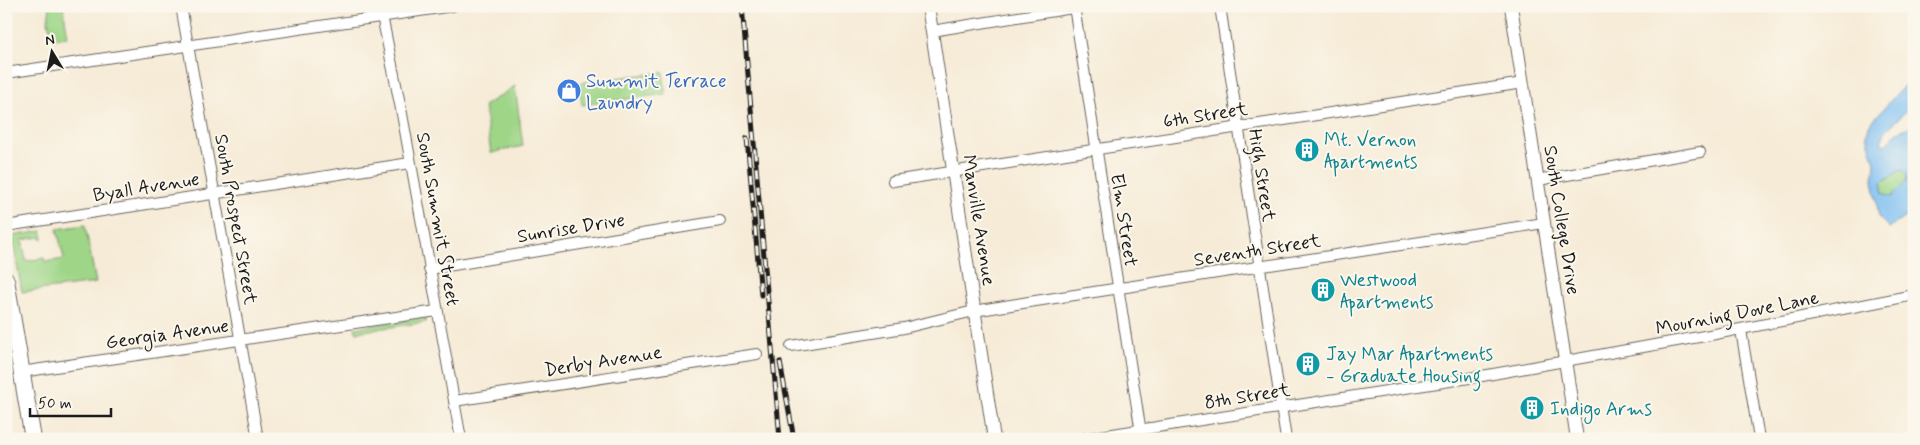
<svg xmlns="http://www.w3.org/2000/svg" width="1920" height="445" font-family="Mynerve,sans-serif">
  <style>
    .green { fill: #9ed587; stroke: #5d7852 }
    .water { fill: #7ebff3; stroke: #4d6e88; fill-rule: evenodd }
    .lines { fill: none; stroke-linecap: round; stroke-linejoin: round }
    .minor-casing { stroke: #68645d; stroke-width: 12 }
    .tertiary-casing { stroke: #68645d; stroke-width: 14 }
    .primary-casing { stroke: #68645d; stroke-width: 18 }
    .minor { stroke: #fff; stroke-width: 10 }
    .tertiary { stroke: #fff; stroke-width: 12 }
    .primary { stroke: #fff; stroke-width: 16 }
    .rail-casing { stroke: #1c1c1c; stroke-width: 5 }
    .rail { stroke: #fbf7ec; stroke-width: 3; stroke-dasharray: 9; stroke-linecap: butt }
    .labels { text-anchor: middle; stroke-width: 4; stroke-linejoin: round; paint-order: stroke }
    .shop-label { font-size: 19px; fill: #366cbe; stroke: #fbf7ec; text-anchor: start }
    .street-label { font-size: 19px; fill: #1c1c1c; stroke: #fbf7ec }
    .culture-label { font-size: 19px; fill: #0d838f; stroke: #fbf7ec; text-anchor: start }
  </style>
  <rect width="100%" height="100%" fill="#fbf7ec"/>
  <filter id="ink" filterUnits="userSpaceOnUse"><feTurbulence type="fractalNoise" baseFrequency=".02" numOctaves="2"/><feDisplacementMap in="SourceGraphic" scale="10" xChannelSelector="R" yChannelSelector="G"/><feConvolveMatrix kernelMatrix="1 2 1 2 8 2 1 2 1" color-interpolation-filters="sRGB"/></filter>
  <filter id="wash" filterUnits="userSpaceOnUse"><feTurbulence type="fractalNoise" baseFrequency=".0096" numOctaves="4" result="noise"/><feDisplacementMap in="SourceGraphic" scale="20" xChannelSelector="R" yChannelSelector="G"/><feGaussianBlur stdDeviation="1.12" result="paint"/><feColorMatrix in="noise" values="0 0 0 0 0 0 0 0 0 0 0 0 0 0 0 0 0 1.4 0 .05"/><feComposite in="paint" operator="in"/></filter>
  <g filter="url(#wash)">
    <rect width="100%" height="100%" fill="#f6ebd7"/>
    <g class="green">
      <path d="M50 6H63L68 37 52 39 48 21Z"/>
      <path d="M663 72 666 94 582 105 579 83Z"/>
      <path d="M515 86 523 146 491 153 484 106Z"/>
      <path d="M1902 170 1907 176 1906 182 1891 197 1883 193 1881 182Z"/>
      <path d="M85 225 96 283 22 292 12 236 42 231 43 239H41L40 237 22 240 26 261 44 258 45 262 64 259 57 229Z"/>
      <path d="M425 317 426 322 356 332 355 328Z"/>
    </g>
    <path class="water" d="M1909 80 1914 85V103L1885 132 1881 143 1886 145C1894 133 1900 129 1914 126V211L1889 228 1879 218 1873 180 1875 163 1867 135 1869 125ZM1902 170 1907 176 1906 182 1891 197 1883 193 1881 182Z"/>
  </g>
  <g filter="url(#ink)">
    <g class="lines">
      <defs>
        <g id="minor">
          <path d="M181 6 258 439"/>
          <path d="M380 6 402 114 461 439"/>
          <path d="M1074 6 1142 439"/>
          <path d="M1220 6 1286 439"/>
          <path d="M932 31 1085 6"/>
          <path d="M6 73 453 6"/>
          <path d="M1538 180 1700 152"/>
          <path d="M893 181 1523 83"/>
          <path d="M6 226 410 163"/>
          <path d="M429 269 720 221"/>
          <path d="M1741 330 1759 439"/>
          <path d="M791 346 904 328 974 311 1029 302 1544 223"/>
          <path d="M21 372 437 311"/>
          <path d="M454 401 757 354"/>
          <path d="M1081 439 1482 376 1710 335 1914 295"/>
        </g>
        <g id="tertiary">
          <path d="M928 6 994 439"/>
          <path d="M1511 6 1577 439"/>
        </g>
        <path id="primary" d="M6 280 33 439"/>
      </defs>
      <use href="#minor" class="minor-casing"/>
      <use href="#tertiary" class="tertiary-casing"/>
      <use href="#primary" class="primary-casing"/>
      <use href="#minor" class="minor"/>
      <use href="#tertiary" class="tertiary"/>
      <use href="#primary" class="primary"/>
      <defs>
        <g id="rail">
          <path d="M742 6 780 439"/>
          <path d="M747 138 761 295"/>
          <path d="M780 362 794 439"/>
        </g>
      </defs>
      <use href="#rail" class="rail-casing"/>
      <use href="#rail" class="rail"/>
    </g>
  </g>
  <defs>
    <symbol id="shop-disc" viewBox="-11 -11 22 22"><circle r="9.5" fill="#3f7fe0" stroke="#fbf7ec"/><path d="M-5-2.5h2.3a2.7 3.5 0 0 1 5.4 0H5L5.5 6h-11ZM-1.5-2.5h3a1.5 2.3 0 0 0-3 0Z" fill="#fff"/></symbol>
    <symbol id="building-disc" viewBox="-11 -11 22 22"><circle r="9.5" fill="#0f9aa8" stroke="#fbf7ec"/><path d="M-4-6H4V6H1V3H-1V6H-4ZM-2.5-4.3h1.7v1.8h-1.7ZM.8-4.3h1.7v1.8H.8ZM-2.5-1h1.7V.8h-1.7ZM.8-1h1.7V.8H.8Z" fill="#fff"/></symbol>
  </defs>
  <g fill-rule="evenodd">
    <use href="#shop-disc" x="555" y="77" width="28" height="28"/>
    <use href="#building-disc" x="1293" y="136" width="28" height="28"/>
    <use href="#building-disc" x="1309" y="276" width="28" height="28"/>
    <use href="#building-disc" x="1294" y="350" width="28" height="28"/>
    <use href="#building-disc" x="1518" y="394" width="28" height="28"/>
  </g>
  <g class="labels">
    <g class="shop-label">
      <text x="586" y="87">Summit Terrace<tspan x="586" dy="22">Laundry</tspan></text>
    </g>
    <g class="street-label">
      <text transform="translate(1205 114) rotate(-9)" y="7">6th Street</text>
      <text transform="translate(1263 175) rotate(81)" y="7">High Street</text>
      <text transform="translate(146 186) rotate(-9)" y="7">Byall Avenue</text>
      <text transform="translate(237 219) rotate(80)" y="7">South Prospect Street</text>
      <text transform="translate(439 219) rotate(80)" y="7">South Summit Street</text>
      <text transform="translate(980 220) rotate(81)" y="7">Manville Avenue</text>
      <text transform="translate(1125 220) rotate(81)" y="7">Elm Street</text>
      <text transform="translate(1563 220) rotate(81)" y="7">South College Drive</text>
      <text transform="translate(571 227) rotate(-9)" y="7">Sunrise Drive</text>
      <text transform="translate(1257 249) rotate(-9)" y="7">Seventh Street</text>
      <text transform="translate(1737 312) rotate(-11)" y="7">Mourning Dove Lane</text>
      <text transform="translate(167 333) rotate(-8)" y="7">Georgia Avenue</text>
      <text transform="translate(603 360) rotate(-9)" y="7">Derby Avenue</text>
      <text transform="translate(1247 395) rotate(-9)" y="7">8th Street</text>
    </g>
    <g class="culture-label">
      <text x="1324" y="146">Mt. Vernon<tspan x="1324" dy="22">Apartments</tspan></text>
      <text x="1340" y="286">Westwood<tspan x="1340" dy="22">Apartments</tspan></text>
      <text x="1326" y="360">Jay Mar Apartments<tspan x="1326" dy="22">- Graduate Housing</tspan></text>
      <text x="1550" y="415">Indigo Arms</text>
    </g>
  </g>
  <rect width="1920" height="445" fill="none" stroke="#fbf7ec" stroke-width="25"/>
  <g transform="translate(52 52) rotate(350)" stroke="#fbf7ec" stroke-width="4" paint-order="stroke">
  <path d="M0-4L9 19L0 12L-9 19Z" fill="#1c1c1c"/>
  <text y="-8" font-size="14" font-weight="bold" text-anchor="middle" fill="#1c1c1c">N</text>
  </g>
  <path d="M30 408v8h81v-8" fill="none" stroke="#1c1c1c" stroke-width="2.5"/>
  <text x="38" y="408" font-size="15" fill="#1c1c1c" stroke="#fbf7ec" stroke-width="4" paint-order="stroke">50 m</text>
</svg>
